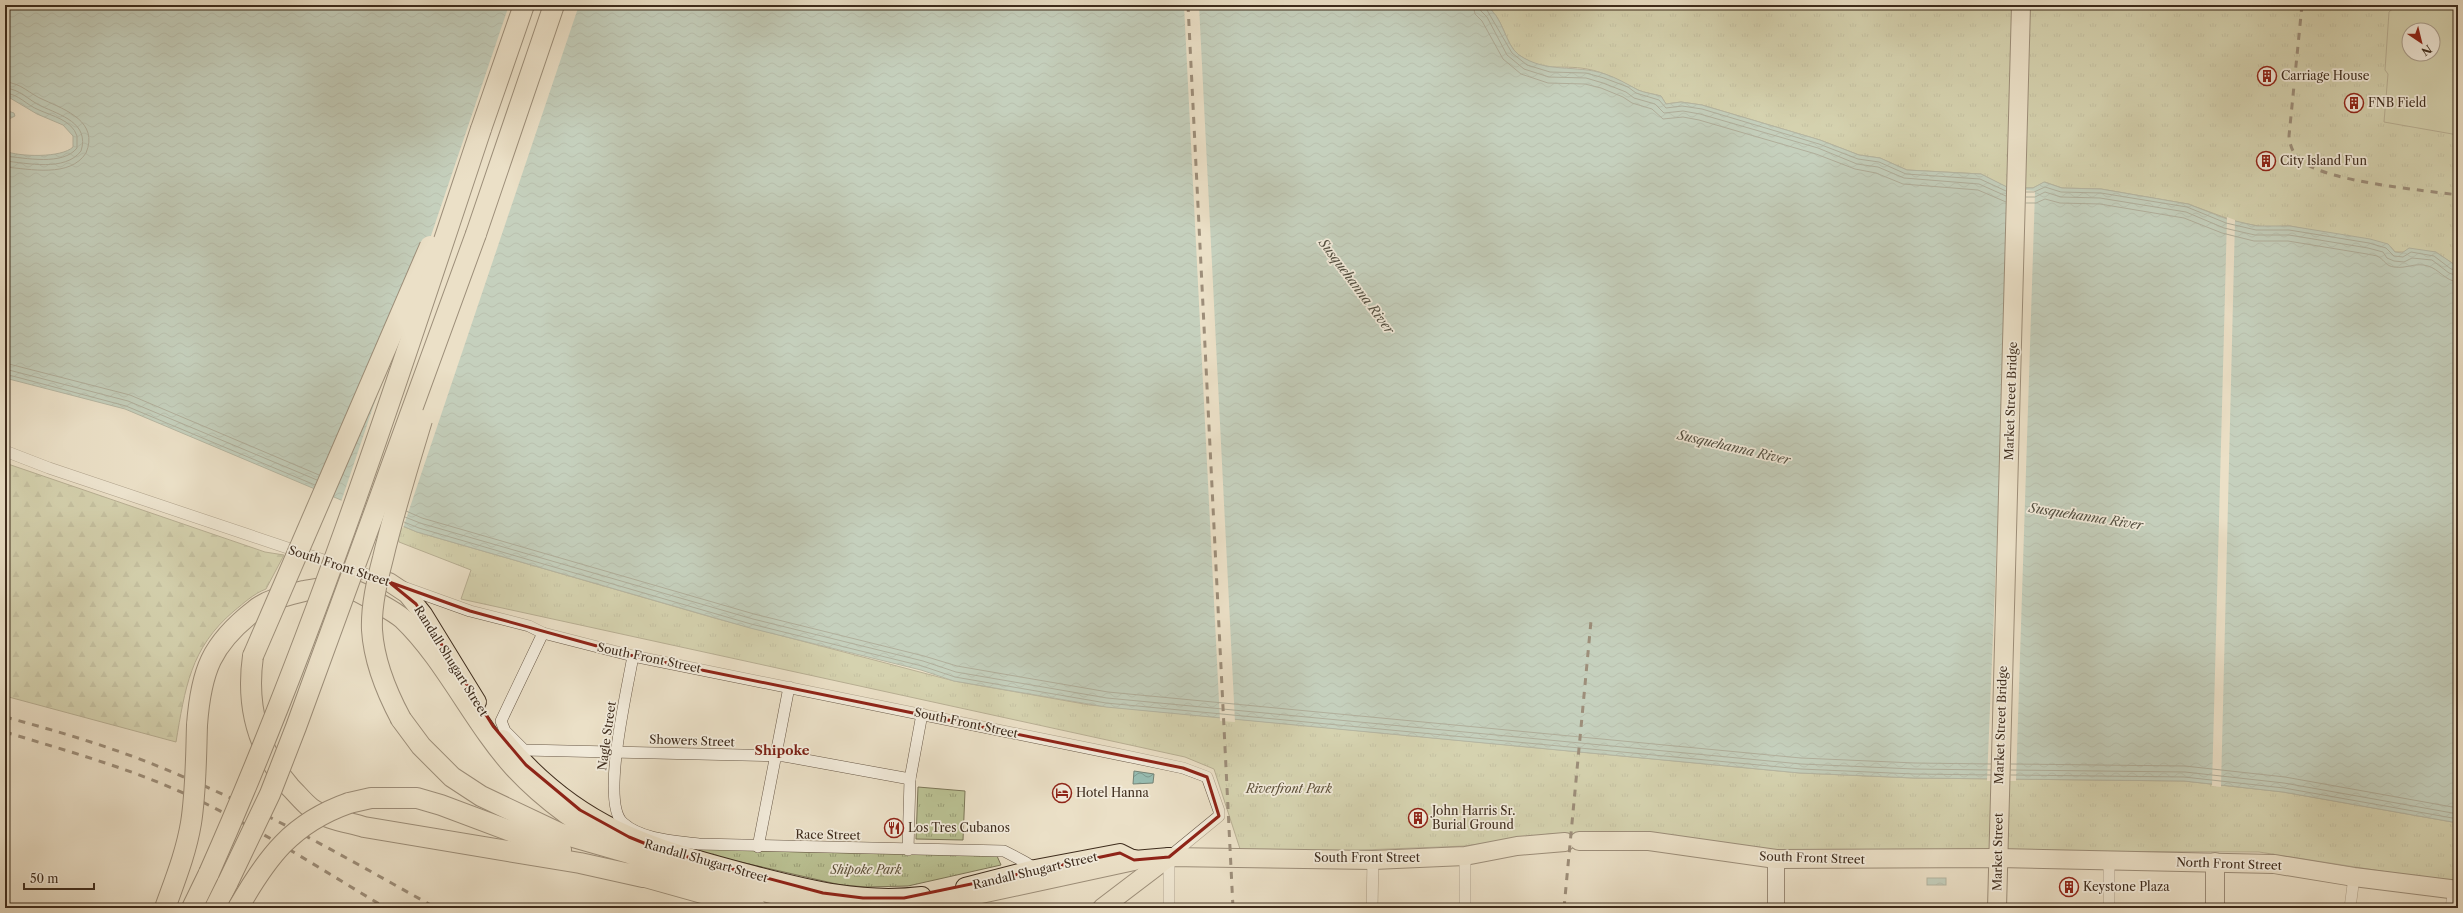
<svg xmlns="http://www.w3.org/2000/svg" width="2463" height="913" font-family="'Libre Caslon Text',serif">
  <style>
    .forest { fill: url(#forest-firs); stroke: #7c7658 }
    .park { fill: url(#park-tufts); stroke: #7c7658; fill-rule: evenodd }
    .pitch { fill: #bac193; stroke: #7c7658; fill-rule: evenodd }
    .water { fill: url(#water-waves); stroke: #748376 }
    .pier { fill: #ebe0c7 }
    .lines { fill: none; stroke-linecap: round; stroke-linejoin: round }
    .shore { stroke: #6b7468; stroke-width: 1 }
    .street-casing { stroke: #695948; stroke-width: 12 }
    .secondary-casing { stroke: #3e2c1d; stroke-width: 18 }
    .primary-casing { stroke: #3e2c1d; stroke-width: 20 }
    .highway-casing { stroke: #3e2c1d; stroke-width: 22 }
    .street { stroke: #f2ebdb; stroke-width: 11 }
    .secondary { stroke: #f2ebdb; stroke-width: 16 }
    .primary { stroke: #ebe0c7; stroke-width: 18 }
    .highway { stroke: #ebe0c7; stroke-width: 20 }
    .rail { stroke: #3e2c1d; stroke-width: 3; stroke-dasharray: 7 7; stroke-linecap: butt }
    .highway-bridge-casing { stroke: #3e2c1d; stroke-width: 22; stroke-linecap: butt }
    .highway-bridge { stroke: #ebe0c7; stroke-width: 20 }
    .marked { fill: none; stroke: #8f2418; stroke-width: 3; stroke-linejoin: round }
    .labels { text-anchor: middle; stroke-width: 3.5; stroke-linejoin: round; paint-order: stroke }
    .poi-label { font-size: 12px; fill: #3e2c1d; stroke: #f2ebdb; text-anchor: start }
    .street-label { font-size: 12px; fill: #3e2c1d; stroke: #f2ebdb }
    .park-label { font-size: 12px; font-style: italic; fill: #5d513a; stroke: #f2ebdb }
    .water-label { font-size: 13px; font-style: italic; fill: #545042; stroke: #f2ebdb }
    .neighbourhood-label { font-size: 13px; font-weight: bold; fill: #7a1f14; stroke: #f2ebdb }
  </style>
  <defs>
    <pattern id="forest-firs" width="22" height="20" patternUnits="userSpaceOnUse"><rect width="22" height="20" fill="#bac193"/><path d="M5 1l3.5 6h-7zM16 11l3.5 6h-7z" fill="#999d77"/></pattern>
    <pattern id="park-tufts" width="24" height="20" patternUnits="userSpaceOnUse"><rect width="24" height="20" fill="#bac193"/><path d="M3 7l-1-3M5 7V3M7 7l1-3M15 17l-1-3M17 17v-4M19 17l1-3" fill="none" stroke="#999d77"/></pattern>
    <pattern id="water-waves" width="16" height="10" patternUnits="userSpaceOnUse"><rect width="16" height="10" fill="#98bdb2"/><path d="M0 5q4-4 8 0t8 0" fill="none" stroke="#7d9a90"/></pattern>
  </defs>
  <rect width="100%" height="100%" fill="#ebe0c7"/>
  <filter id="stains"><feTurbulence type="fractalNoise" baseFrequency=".005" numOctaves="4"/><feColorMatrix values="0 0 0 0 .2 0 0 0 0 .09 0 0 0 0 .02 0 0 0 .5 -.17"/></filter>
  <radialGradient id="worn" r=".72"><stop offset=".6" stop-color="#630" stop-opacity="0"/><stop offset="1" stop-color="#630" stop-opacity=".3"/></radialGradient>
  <path class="forest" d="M5 463 265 552 284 555 266 589C253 594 244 603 234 611 190 648 185 689 176 742L5 696Z"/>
  <g class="park">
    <path d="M1485 5H2458V267L2435 252H2395L2391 247 2290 226 2264 227 2237 222 2188 204 2101 189 2062 188 2045 182 2033 188H2008L1981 174 1907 170 1880 158 1859 155 1820 140 1702 105 1681 102 1666 104 1661 96C1654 94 1645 93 1638 90 1622 82 1605 72 1587 69 1560 64 1545 73 1519 55 1504 44 1504 16 1485 5ZM2409 30H2433V54H2409Z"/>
    <path d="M395 523 417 532 718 619 954 681 1090 705 1800 773 1914 778 2184 781 2283 792 2458 823V883L2259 852 1776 850 1656 834H1549L1465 846 1311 852H1241L1214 769 1185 757 461 599 471 570 399 542Z"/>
    <path d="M918 787 965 791 963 840 916 839Z"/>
    <path d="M691 846 764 851 997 856 1001 865 908 886 867 887 841 885 692 851Z"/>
  </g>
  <path class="pitch" d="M2397 5H2458V135L2384 122 2388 74 2385 70 2389 12ZM2409 30H2433V54H2409Z"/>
  <g class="water">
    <path d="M5 5H1485C1504 16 1504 44 1519 55 1547 74 1575 64 1605 74 1617 78 1627 84 1638 90 1645 93 1654 94 1661 96L1666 104 1681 102 1702 105 1820 140 1859 155 1880 158 1907 170 1981 174 2009 188H2033L2044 182 2062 188 2101 189 2188 204 2227 219 2257 226H2290L2370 239 2388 244 2395 252 2402 253 2409 248 2436 252 2458 267V823L2283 792 2184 781 1914 778 1800 773 1106 707 954 681 921 670 750 628 417 532 125 409 5 378V151C19 157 62 158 73 147V136L63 125 37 114 5 95Z"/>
    <path d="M5 110 14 113 15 116 5 121Z"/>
    <path d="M1134 771 1154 774 1153 783 1133 784Z"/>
    <rect x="1927" y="878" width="19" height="7"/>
  </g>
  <g class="pier">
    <path d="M509 5H579L403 528 341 502Z"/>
    <path d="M1184 5H1199L1235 722 1220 721Z"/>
    <path d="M2008 188 2035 191 2016 781H1987L2002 417Z"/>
    <path d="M2227 217 2235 220 2221 787 2212 786Z"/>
  </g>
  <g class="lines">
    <g class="shore">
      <path d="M1473 5 1475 14 1482 21 1503 59 1521 74 1548 83 1585 84 1601 88 1623 97 1632 103 1652 109 1663 119 1683 117 1699 120 1816 154 1855 169 1876 173 1903 184 1978 190 2006 202"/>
      <path d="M1479 5 1481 11 1487 17 1507 55 1524 69 1549 77 1586 78 1603 83 1626 92 1634 98 1655 104 1664 113 1683 111 1700 114 1818 148 1857 164 1878 167 1904 178 1979 184 2006 196"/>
      <path d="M1484 5 1512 53 1527 65 1550 72 1586 73 1604 78 1628 87 1636 93 1659 100 1666 108 1682 106 1702 109 1819 144 1858 159 1879 162 1906 174 1980 179 2006 191"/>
      <path d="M5 82C22 83 29 94 44 100 66 110 99 122 86 153 70 178 30 169 5 167"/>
      <path d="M5 88C20 89 28 100 41 106 60 115 90 123 81 151 65 172 27 163 5 161"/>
      <path d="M5 93C19 94 26 105 39 110 52 116 72 120 77 136V148C63 166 25 158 5 156"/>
      <path d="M2026 192H2034L2045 187 2061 192 2101 193 2187 207 2226 223 2256 230H2289L2369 243 2386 248 2394 256 2403 257 2411 252 2434 256 2451 269 2458 270"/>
      <path d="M2026 197H2035L2045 192 2061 197 2100 198 2186 212 2224 228 2255 235H2289L2368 248 2383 252 2387 258 2394 261 2404 262 2412 258 2432 260 2449 273 2458 276"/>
      <path d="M2026 203H2036L2045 199 2060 203 2100 204 2184 218 2222 233 2254 241H2288L2367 254C2370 255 2376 255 2379 257 2385 261 2386 266 2394 267 2407 269 2415 262 2428 266 2439 269 2445 281 2458 282"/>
      <path d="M5 363 130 395 319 475"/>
      <path d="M5 369 128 401 317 480"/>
      <path d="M5 374 126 406 315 485"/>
      <path d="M406 511 422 518 754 614 924 656 957 666 1108 692 1801 758 1915 763 1991 764"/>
      <path d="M405 517 420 523 753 619 923 661 956 672 1107 698 1801 764 1914 769 1991 770"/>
      <path d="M404 522 419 528 751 624 922 666 955 677 1106 703 1801 769 1914 774 1991 775"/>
      <path d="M2011 764 2185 766 2285 777 2458 808"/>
      <path d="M2011 770 2185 772 2284 783 2458 814"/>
      <path d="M2011 775 2184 777 2284 788 2458 819"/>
    </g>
    <defs>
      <g id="street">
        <path d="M5 451 49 468 383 580"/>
        <path d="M403 587 470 611 529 626 543 633 633 656 1126 756 1183 768 1207 777 1219 811V816L1169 857V908"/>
        <path d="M543 633 501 721 505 731 524 750 784 756 910 779"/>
        <path d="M633 656C628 686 600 803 623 823 642 840 676 841 699 844L1004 851 1025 862 1035 869"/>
        <path d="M758 847 789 687"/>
        <path d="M908 850 910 779 922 714"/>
        <path d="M1465 856V908"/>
        <path d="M2109 861V908"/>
        <path d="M1372 908 1373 860"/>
        <path d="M2350 908 2354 877"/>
        <path d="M2451 908 2454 889"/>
      </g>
      <path id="secondary" d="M1776 859V908"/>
      <g id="primary">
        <path d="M389 582 407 594 423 614 477 702"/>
        <path d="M503 739C576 827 647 847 753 875 810 890 862 903 922 896"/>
        <path d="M1579 841H1649L1776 859 1998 858 2274 864 2354 877 2458 890"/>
        <path d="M965 887 1035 869 1120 853 1134 860 1169 857 1373 860 1465 856 1517 846 1565 842"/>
        <path d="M1102 908 1169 857"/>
        <path d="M1997 908 2021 5"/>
        <path d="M2215 908V862"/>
      </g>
      <g id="highway">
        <path d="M481 129 524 5"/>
        <path d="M476 234 554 5"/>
        <path d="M253 656C246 705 257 749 290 787 297 794 304 803 312 809 326 819 347 822 364 827L580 863 643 877"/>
        <path d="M401 719 421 746 452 777 481 796 559 833 754 889 824 905 859 908"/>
        <path d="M197 725C201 671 211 644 255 610 268 599 288 595 304 591 316 589 330 586 342 587 353 588 367 596 376 602 385 607 395 612 403 619 445 659 474 723 514 767 548 804 587 830 630 853"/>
        <path d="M349 803 371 798H417L441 805 561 850"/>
        <path d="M631 873 756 908"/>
        <path d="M192 908 209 873"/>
        <path d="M215 908 228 882"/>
        <path d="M899 908 939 902 1134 860"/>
      </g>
    </defs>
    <use href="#street" class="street-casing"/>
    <use href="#secondary" class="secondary-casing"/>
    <use href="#primary" class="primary-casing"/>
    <use href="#highway" class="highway-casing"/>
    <use href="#street" class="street"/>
    <use href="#secondary" class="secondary"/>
    <use href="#primary" class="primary"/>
    <use href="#highway" class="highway"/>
    <g class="rail">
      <path d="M1188 5 1233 908"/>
      <path d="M2302 5 2289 136C2290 147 2294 156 2303 162 2330 182 2422 190 2458 195"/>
      <path d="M5 717C61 732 118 749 172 772 264 810 350 860 436 908"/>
      <path d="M5 732C61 749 118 765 172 788 246 820 317 867 386 908"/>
      <path d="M1564 908 1591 621"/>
    </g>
    <defs>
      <g id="highway-bridge">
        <path d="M253 656 430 246"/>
        <path d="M401 719C386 691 374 662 372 630 371 606 377 581 383 558 394 511 408 466 422 420"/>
        <path d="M209 873C316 632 398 379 481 129"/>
        <path d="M228 882 270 794 296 727 476 234"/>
        <path d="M165 908C175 880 186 853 191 823 196 791 196 758 197 725"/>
        <path d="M238 908C267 857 292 823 349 803"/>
      </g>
    </defs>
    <use href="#highway-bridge" class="highway-bridge-casing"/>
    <use href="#highway-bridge" class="highway-bridge"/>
  </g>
  <path d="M0 0H2463V913H0ZM389 582 470 611 633 656 1183 768 1207 777 1219 816 1169 857 1134 860 1120 853 904 898H863L823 893 661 850 629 837 580 810 526 765 493 726 416 604Z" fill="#ebe0c7" fill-opacity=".55" fill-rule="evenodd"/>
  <path class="marked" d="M389 582 470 611 633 656 1183 768 1207 777 1219 816 1169 857 1134 860 1120 853 904 898H863L823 893 661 850 629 837 580 810 526 765 493 726 416 604Z"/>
  <defs>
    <symbol id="building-ring" viewBox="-11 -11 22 22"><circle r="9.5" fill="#f2ebdb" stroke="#8f2418" stroke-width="1.5"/><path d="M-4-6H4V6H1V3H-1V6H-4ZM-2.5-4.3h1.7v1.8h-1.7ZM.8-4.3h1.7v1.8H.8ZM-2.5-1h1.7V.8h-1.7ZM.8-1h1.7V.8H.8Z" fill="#8f2418"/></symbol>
    <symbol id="hotel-ring" viewBox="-11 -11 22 22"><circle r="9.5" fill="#f2ebdb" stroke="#8f2418" stroke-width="1.5"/><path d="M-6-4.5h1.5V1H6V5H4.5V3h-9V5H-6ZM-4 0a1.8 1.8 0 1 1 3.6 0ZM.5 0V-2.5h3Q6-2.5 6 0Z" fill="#8f2418"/></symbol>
    <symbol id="restaurant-ring" viewBox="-11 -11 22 22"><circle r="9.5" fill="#f2ebdb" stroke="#8f2418" stroke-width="1.5"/><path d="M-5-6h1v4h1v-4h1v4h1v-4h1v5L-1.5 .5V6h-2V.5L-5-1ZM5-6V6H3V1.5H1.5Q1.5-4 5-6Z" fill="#8f2418"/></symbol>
  </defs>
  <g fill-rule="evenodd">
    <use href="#building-ring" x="2256" y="65" width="22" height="22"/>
    <use href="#building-ring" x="2343" y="92" width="22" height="22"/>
    <use href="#building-ring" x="2255" y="150" width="22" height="22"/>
    <use href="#hotel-ring" x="1051" y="782" width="22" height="22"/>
    <use href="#building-ring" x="1407" y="807" width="22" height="22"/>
    <use href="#restaurant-ring" x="883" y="817" width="22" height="22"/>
    <use href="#building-ring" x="2058" y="876" width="22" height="22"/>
  </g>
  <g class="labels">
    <g class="poi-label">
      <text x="2281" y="80">Carriage House</text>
      <text x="2368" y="107">FNB Field</text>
      <text x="2280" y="165">City Island Fun</text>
      <text x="1076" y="797">Hotel Hanna</text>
      <text x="1432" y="815">John Harris Sr.<tspan x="1432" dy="14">Burial Ground</tspan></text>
      <text x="908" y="832">Los Tres Cubanos</text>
      <text x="2083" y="891">Keystone Plaza</text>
    </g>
    <g class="street-label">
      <text transform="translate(2011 401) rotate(-88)" y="4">Market Street Bridge</text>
      <text transform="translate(339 566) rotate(18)" y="4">South Front Street</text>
      <text transform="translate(649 658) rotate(12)" y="4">South Front Street</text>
      <text transform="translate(451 661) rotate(58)" y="4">Randall Shugart Street</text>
      <text transform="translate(966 723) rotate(12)" y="4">South Front Street</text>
      <text transform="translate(2001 725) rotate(-88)" y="4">Market Street Bridge</text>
      <text transform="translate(607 736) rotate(-82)" y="4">Nagle Street</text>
      <text transform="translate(692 741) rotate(2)" y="4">Showers Street</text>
      <text transform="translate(828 835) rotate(1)" y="4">Race Street</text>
      <text transform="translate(1998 852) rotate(-89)" y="4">Market Street</text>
      <text x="1367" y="862">South Front Street</text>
      <text transform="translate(1812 858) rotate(2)" y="4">South Front Street</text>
      <text transform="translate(706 861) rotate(16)" y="4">Randall Shugart Street</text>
      <text transform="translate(2229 864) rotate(2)" y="4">North Front Street</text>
      <text transform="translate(1035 871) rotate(-13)" y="4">Randall Shugart Street</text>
    </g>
    <g class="park-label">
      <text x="1289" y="793">Riverfront Park</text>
      <text x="866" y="874">Shipoke Park</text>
    </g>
    <g class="water-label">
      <text transform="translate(1357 286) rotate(53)" y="5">Susquehanna River</text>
      <text transform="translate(1734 447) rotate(13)" y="5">Susquehanna River</text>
      <text transform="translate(2086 516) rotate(9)" y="5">Susquehanna River</text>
    </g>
    <g class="neighbourhood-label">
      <text x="782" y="755">Shipoke</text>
    </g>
  </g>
  <rect width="2463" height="913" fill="none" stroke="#ebe0c7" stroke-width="20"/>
  <rect x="6" y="6" width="2451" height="901" fill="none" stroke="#3e2c1d" stroke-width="2"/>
  <rect x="10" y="10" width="2443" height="893" fill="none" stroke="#3e2c1d"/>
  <g transform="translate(2421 42) rotate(145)"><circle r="19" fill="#f2ebdb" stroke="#aa9f8f"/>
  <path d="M0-3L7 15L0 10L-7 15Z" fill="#8f2418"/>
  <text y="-6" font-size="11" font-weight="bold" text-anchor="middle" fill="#3e2c1d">N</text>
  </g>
  <path d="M24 883v6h70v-6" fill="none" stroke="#3e2c1d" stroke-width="2"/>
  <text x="30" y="883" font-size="12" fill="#3e2c1d" stroke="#f2ebdb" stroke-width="3" paint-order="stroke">50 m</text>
  <rect width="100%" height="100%" filter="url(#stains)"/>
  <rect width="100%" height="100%" fill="url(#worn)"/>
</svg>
